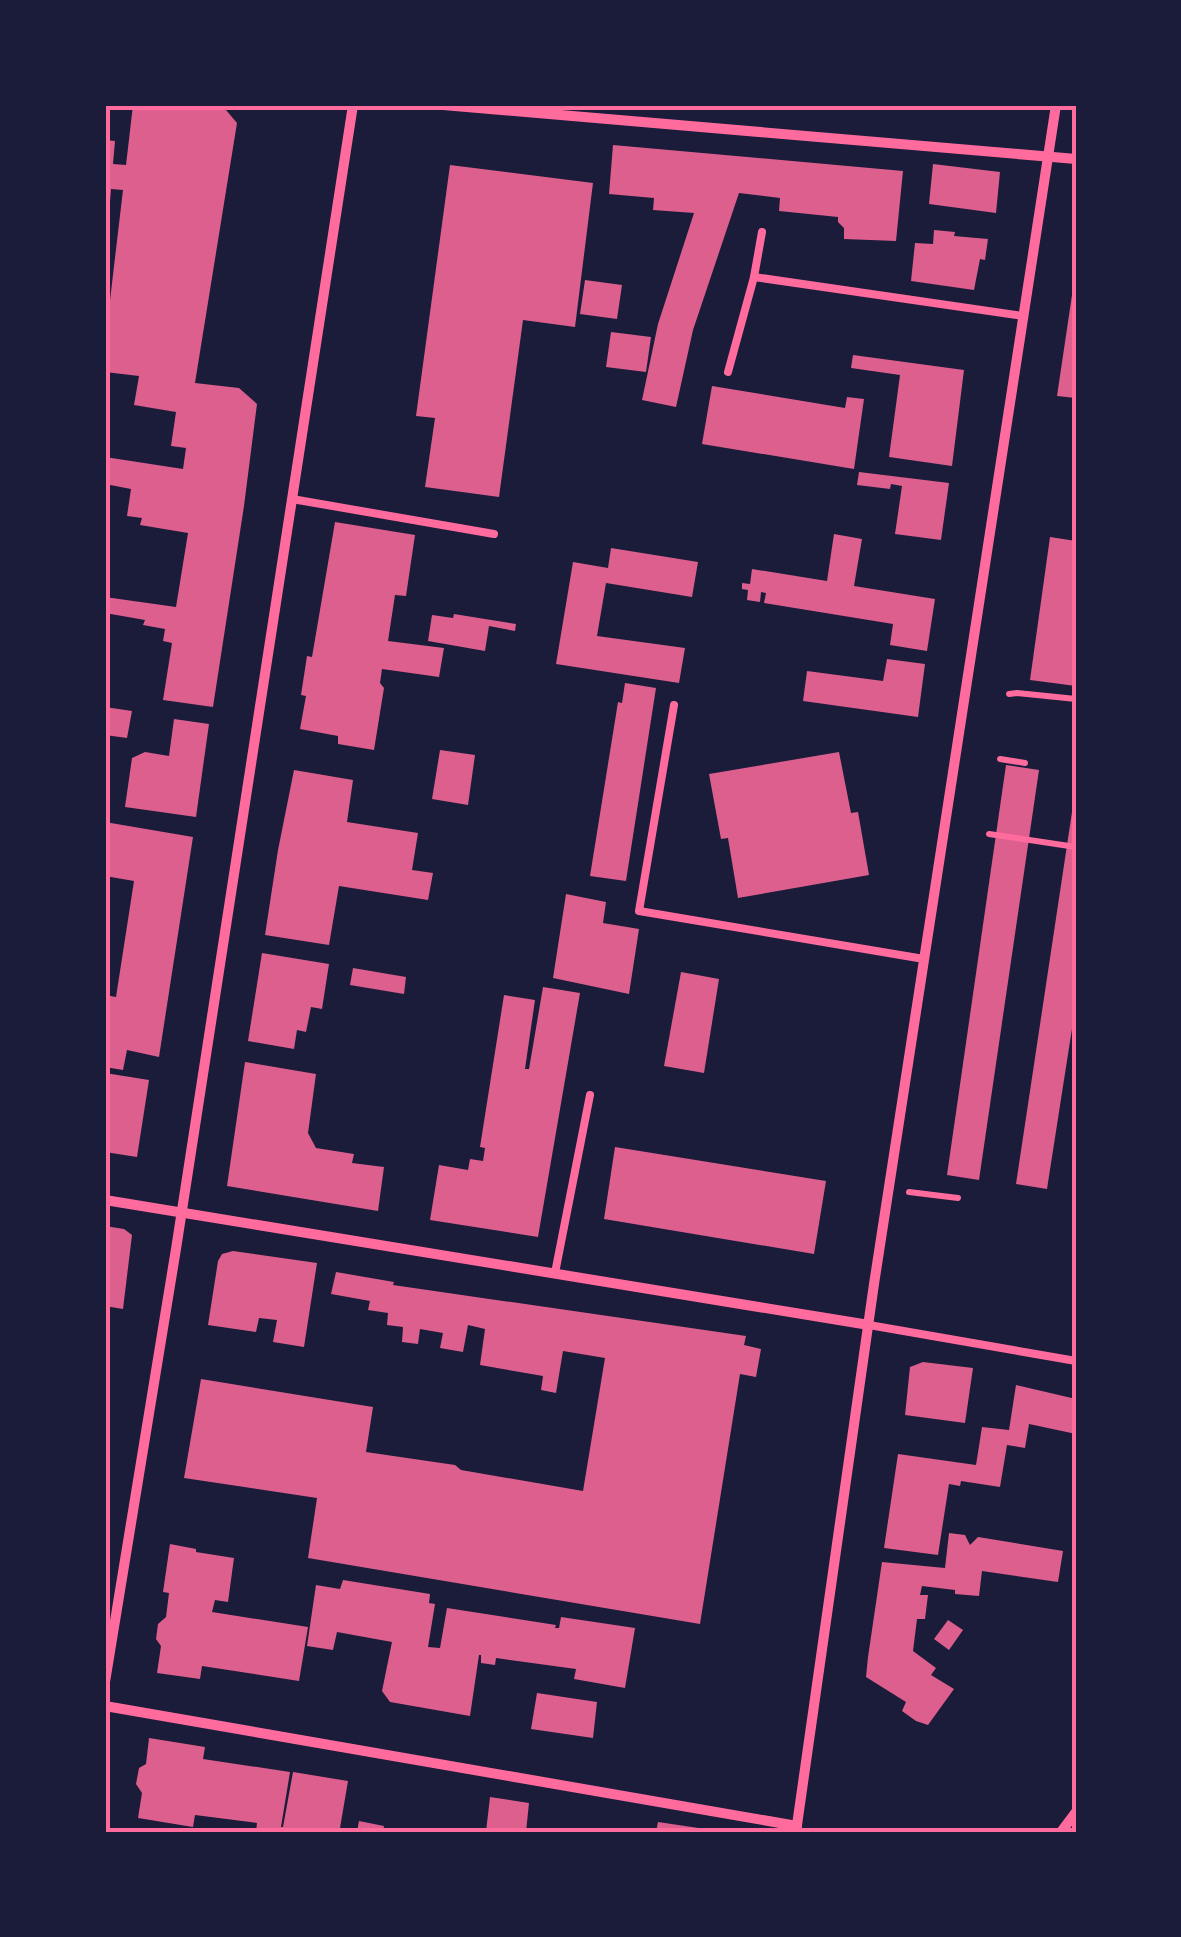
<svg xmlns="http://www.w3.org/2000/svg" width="1181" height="1937" font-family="Helvetica,sans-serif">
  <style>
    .building { fill: #dd5f8e }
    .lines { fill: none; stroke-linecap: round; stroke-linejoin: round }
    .path { stroke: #ff6b9d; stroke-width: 6 }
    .service { stroke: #ff6b9d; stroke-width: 8 }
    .minor { stroke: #ff6b9d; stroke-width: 10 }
    .neatline { fill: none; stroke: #ff6b9d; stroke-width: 4 }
  </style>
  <rect width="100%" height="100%" fill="#1b1b3a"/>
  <g class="building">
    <path d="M133 105 226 110 237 123 195 383 239 388 257 404 244 506 213 707 163 700 172 643 163 641 165 629 143 625 145 620 105 613V597L176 607 188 533 140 525 142 518 127 516 131 489 105 484V457L183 469 186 448 171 446 176 412 134 405 139 376 105 372V317H108L123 190 111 189 109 213H105V140L115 141 113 164 126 165Z"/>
    <path d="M613 145 903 171 896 241 844 239V228L838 222V217L779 211 780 198 739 193 693 330 676 407 642 400 658 324 694 213 653 210 654 198 609 194Z"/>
    <path d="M933 164 1000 172 996 213 929 204Z"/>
    <path d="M450 165 593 183 575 327 523 320 499 497 425 487 435 418 416 416Z"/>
    <path d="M934 230 955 232 954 236 988 239 985 260 980 259 974 290 911 281 915 243 933 244Z"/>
    <path d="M585 280 622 285 617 319 580 314Z"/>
    <path d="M1072 295 1076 296V398L1057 396Z"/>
    <path d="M611 332 651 337 646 372 606 367Z"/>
    <path d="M853 355 964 370 952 466 889 457 900 375 851 368Z"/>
    <path d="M712 386 845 408 847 397 864 399 854 469 702 444Z"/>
    <path d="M859 472 949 483 941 540 895 534 902 486 891 484 890 489 857 485Z"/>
    <path d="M335 522 415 535 406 596 395 595 388 641 444 648 439 677 382 669 380 683 384 688 374 750 338 744V736L300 729 306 696 301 695 307 656 312 657Z"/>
    <path d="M834 534 862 539 854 586 935 599 927 651 890 645 893 624 764 603 766 593 761 592 760 602 747 600 748 590 742 589V583L750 584 752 569 827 581Z"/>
    <path d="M1050 537 1076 541V686L1030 680Z"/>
    <path d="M611 548 698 562 692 597 606 583 597 636 685 648 679 683 556 664 573 562 608 568Z"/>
    <path d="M454 614 516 624 515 631 489 626 485 651 428 641 432 615 453 618Z"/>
    <path d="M887 659 925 664 918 717 803 701 807 671 883 681Z"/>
    <path d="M625 683 656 688 626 881 590 876 618 702 622 703Z"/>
    <path d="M105 707 132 711 127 738 105 735Z"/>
    <path d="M174 719 209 724 196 817 125 807 132 758 145 752 169 756Z"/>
    <path d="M440 750 475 755 468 805 432 799Z"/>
    <path d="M839 752 851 813 858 812 869 875 738 898 728 838 721 839 709 774Z"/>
    <path d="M1006 765 1039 770 979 1180 947 1175Z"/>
    <path d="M294 770 353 780 347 822 418 833 412 870 433 873 428 900 339 886 329 945 265 935 278 850Z"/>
    <path d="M1072 812 1076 813V1003L1047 1189 1016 1184Z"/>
    <path d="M105 822 193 837 159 1057 127 1050 123 1070 105 1067V995L116 997 134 881 105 876Z"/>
    <path d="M566 894 606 902 603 923 639 929 629 994 553 978Z"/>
    <path d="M262 953 329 964 322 1009 311 1007 306 1032 297 1030 294 1049 248 1041Z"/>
    <path d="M353 968 406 977 404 994 350 985Z"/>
    <path d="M681 972 719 979 704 1073 664 1066Z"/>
    <path d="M543 987 580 993 538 1237 430 1220 439 1165 468 1170 470 1159 483 1161 485 1148 480 1147 504 995 535 1000 525 1069H529Z"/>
    <path d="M245 1062 316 1074 308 1133 316 1148 354 1154 352 1163 384 1167 378 1211 227 1186Z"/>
    <path d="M105 1073 149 1080 137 1157 105 1152Z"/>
    <path d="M615 1147 826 1181 814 1254 604 1219Z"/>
    <path d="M105 1226 124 1229 132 1235 123 1309 105 1306Z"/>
    <path d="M233 1251 317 1263 304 1347 273 1342 277 1320 259 1318 256 1332 208 1325 218 1261 222 1254Z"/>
    <path d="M336 1272 394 1282 393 1285 746 1336 744 1345 761 1349 756 1377 740 1374 700 1624 308 1558 317 1498 184 1478 201 1379 373 1407 366 1452 455 1465 461 1470 583 1491 605 1358 563 1351 556 1393 541 1390 543 1376 480 1365 485 1329 468 1325 463 1352 440 1348 443 1333 420 1329 418 1344 402 1342 403 1327 387 1325 388 1313 368 1310 370 1301 331 1294Z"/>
    <path d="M923 1362 973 1368 965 1423 905 1415 910 1367Z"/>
    <path d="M1016 1385 1076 1399V1434L1029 1424 1025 1448 1007 1445 1000 1487 961 1481 960 1486 949 1484 938 1555 884 1548 898 1454 976 1465 982 1427 1009 1430Z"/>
    <path d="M949 1533 965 1535 970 1545 978 1537 1063 1551 1058 1582 982 1571 979 1596 955 1594V1590L922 1586 920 1595H928L925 1619H917L913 1651 936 1668 931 1675 954 1689 928 1725 916 1721 902 1711 906 1702 866 1677 868 1657 882 1562 945 1568Z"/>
    <path d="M170 1544 196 1549V1552L234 1558 228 1602 215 1600 212 1612 308 1627 299 1681 202 1666 200 1679 157 1673 161 1646 156 1639 158 1624 166 1617 169 1593 163 1592Z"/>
    <path d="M343 1580 430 1594 429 1603 435 1604 428 1647 440 1648 447 1608 556 1625 555 1628H559L561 1617 635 1628 625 1688 574 1679 576 1669 496 1658 495 1665 481 1663V1655H479L470 1716 390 1702 382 1691 392 1642 337 1632 333 1650 307 1646 316 1585 340 1589Z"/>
    <path d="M948 1620 963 1630 949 1650 934 1639Z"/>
    <path d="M537 1693 597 1702 593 1738 531 1729Z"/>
    <path d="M149 1738 205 1747 203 1759 290 1772 281 1827H283L293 1772 348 1781 340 1828 355 1830V1832H256L257 1823 195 1815 193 1827 138 1818 142 1793 136 1784 139 1768 146 1764Z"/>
    <path d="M490 1797 529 1803 526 1832H486Z"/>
    <path d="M359 1821 384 1826 383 1832H357Z"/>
    <path d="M658 1822 712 1830V1832H656Z"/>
  </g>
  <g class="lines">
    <g class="path">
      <path d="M1009 694 1017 693 1076 699"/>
      <path d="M1000 759 1025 763"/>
      <path d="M989 834 1076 847"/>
      <path d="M909 1192 958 1198"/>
    </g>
    <g class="service">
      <path d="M754 277 1023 316"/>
      <path d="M728 372 754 277 762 232"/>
      <path d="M292 499 494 534"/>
      <path d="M674 705 639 911 924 959"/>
      <path d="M555 1273 590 1095"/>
      <path d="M869 1325 1076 1361"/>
    </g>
    <g class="minor">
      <path d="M443 105 1076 159"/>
      <path d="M105 1200 869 1325"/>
      <path d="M105 1682 176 1249 353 105"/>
      <path d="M105 1706 797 1826"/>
      <path d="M796 1832 874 1284 1056 105"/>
      <path d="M1061 1832 1076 1812"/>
    </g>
  </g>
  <rect width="1181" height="1937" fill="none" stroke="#1b1b3a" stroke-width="215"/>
  <rect x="108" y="108" width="966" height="1722" class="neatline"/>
</svg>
